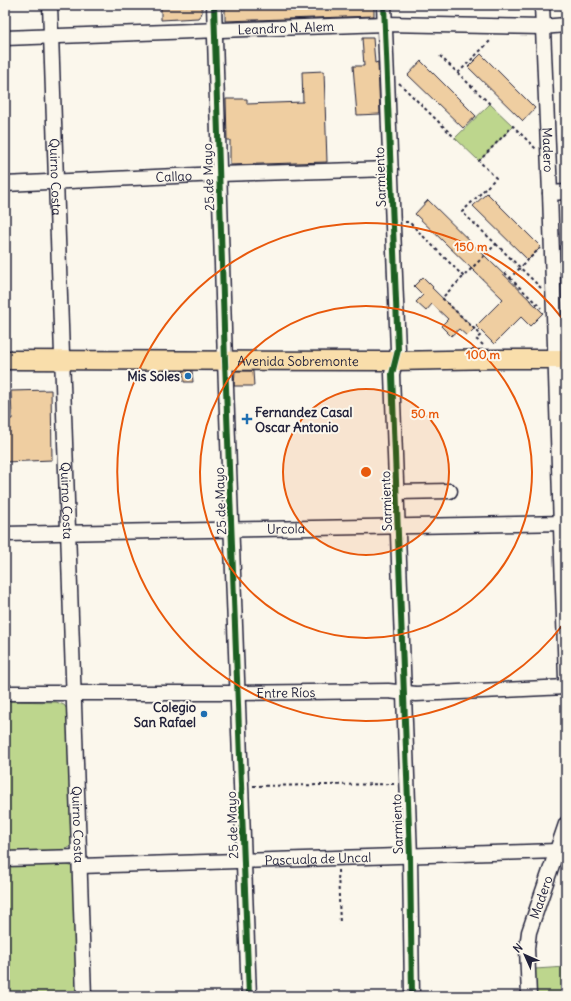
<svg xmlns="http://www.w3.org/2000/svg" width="571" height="1001" font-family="Delius,sans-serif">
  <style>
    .green { fill: #bdd68d; stroke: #707c64 }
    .building { fill: #efcea1; stroke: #22223b }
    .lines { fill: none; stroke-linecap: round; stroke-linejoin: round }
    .minor-casing { stroke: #22223b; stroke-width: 17 }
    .major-casing { stroke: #22223b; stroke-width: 21 }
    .path { stroke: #22223b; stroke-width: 2; stroke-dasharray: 3 3; stroke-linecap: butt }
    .minor { stroke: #fbf7ec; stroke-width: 14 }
    .major { stroke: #f9deab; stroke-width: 18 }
    .cycleway-casing { stroke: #fbf7ec; stroke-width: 8 }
    .cycleway { stroke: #1b5e20; stroke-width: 6 }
    .ring { fill: none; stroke: #e8590c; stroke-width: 2 }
    .poi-dot { fill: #1f6fb2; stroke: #fbf7ec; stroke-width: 1.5 }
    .labels { text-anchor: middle; stroke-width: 4; stroke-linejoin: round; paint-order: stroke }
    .street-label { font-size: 13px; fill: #22223b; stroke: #fbf7ec }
    .poi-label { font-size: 13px; font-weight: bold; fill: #22223b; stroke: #fbf7ec; text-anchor: end }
    .centre { fill: #e8590c; stroke: #fbf7ec; stroke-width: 2 }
    .ring-label { font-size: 12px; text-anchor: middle; font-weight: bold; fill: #e8590c; stroke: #fbf7ec; stroke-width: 4; stroke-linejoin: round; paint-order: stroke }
  </style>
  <rect width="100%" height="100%" fill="#fbf7ec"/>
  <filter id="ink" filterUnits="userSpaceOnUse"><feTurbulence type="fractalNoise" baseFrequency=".025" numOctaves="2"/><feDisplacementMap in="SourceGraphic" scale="8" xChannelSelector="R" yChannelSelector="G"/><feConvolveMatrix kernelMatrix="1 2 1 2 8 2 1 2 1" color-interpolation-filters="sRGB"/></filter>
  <g filter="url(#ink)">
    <g class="green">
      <path d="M490 104 513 126 479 161 455 138Z"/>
      <path d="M5 701 56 702 64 705 70 713 73 840 70 847 62 851 5 852Z"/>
      <path d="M63 863 73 867 80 996H5V865Z"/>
      <path d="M566 967V996H536L535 969Z"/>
    </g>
    <g class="building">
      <path d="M161 5H202V13L198 18 161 20Z"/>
      <path d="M225 5H374V16L225 21Z"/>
      <path d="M362 38H373L375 63 378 62 380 114 357 115 353 66H364Z"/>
      <path d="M481 54 535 108 523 121 468 67Z"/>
      <path d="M421 61 476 116 463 128 408 75Z"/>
      <path d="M324 71 327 162 230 165V140H227L226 99H247V104L303 102 302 72Z"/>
      <path d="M487 193 541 247 528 260 473 206Z"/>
      <path d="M428 200 543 313 530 326 521 317 494 344 476 326 503 299 415 214Z"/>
      <path d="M423 277 433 287 432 288 474 329 467 336 459 329 451 336 441 326 448 319 432 304 426 311 416 302 423 295 414 286Z"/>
      <path d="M183 371H192L193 382H184Z"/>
      <path d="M235 371H253L254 386H234Z"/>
      <path d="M51 390 52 460 5 462V419H12L11 391Z"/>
    </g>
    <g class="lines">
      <defs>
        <g id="minor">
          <path id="s1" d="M50 5 84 996"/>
          <path d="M214 5 225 361 249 996"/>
          <path d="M384 5 398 350 392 374 410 856 412 996"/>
          <path id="s2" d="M542 5 550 193 566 679"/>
          <path id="s3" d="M5 38 385 24 542 27 566 25"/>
          <path id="s4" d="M5 184 219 174 391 169"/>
          <path d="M550 193 566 192"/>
          <path d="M396 492 450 491"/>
          <path id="s5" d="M5 534 566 523"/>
          <path id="s6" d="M5 693H238L388 691 416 694 566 687"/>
          <path d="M5 859 79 857"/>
          <path id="s7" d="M80 866 557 851 566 857"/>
          <path id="s8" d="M529 996 527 948 529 932 566 824"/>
        </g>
        <g id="major">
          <path id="s9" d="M5 360 394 361 499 359H566"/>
        </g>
      </defs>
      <use href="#minor" class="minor-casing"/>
      <use href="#major" class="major-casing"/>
      <g class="path">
        <path d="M440 56 490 104"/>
        <path d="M458 73 492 39"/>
        <path d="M399 83 455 138"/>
        <path d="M405 222H409L464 277"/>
        <path d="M496 244 541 288"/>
        <path d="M505 273 510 278 540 248"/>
        <path d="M510 278 541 308"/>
        <path d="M483 345 476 339 481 335 442 298 496 244 462 212 496 178 479 161 513 126 536 149"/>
        <path d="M253 786 396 784"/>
        <path d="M338 870 340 925"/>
      </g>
      <use href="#minor" class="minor"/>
      <use href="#major" class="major"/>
      <defs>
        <g id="cycleway">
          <path d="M214 5 225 361 249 996"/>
          <path d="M384 5 398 350 392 374 410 856 412 996"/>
        </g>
      </defs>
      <use href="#cycleway" class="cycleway-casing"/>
      <use href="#cycleway" class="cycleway"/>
    </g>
  </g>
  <circle cx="366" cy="472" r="83" fill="#e8590c" fill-opacity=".12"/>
  <g class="ring">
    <circle cx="366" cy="472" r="83"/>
    <circle cx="366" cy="472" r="166"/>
    <path d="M565 622A249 249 0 1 1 565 322"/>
  </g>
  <g class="poi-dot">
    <circle cx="188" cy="376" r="4"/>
    <path d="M245 413h4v4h4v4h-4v4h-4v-4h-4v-4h4z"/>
    <circle cx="204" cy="714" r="4"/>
  </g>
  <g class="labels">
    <g class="street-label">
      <text dy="5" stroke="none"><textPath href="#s3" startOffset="281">Leandro N. Alem</textPath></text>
      <text dy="5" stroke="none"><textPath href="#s2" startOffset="145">Madero</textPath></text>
      <text dy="5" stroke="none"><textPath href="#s4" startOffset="169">Callao</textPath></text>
      <text dy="5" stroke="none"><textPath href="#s1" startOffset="172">Quirno Costa</textPath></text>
      <text transform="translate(208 177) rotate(-92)" y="5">25 de Mayo</text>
      <text transform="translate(380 177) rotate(-92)" y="5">Sarmiento</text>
      <text dy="5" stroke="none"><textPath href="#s9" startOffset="293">Avenida Sobremonte</textPath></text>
      <text dy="5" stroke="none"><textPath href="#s1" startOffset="496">Quirno Costa</textPath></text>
      <text transform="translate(220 501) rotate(-92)" y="5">25 de Mayo</text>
      <text transform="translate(386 501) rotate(-92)" y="5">Sarmiento</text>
      <text dy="5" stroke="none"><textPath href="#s5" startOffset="281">Urcola</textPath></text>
      <text dy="5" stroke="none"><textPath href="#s6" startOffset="281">Entre Ríos</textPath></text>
      <text dy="5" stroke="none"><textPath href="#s1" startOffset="820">Quirno Costa</textPath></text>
      <text transform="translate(397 824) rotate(-92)" y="5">Sarmiento</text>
      <text transform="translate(232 825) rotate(-92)" y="5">25 de Mayo</text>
      <text dy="5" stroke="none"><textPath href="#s7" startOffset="238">Pascuala de Uncal</textPath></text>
      <text dy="5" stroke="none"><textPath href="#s8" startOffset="101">Madero</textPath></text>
    </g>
    <g class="poi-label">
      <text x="180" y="381">Mis Soles</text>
      <text x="255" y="417" text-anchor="start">Fernandez Casal<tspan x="255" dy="15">Oscar Antonio</tspan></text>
      <text x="196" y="712">Colegio<tspan x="196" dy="15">San Rafael</tspan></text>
    </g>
  </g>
  <circle cx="366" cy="472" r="6" class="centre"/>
  <g class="ring-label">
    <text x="471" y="251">150 m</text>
    <text x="483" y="359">100 m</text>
    <text x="425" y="418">50 m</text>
  </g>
  <rect width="571" height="1001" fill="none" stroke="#fbf7ec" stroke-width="20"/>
  <rect x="10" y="10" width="551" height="981" fill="none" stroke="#22223b" stroke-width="1.5" filter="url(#ink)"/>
  <g transform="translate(525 955) rotate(315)" stroke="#fbf7ec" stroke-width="3" paint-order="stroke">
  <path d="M0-3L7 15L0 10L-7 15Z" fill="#22223b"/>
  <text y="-6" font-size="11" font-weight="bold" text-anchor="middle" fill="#22223b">N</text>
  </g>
</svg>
